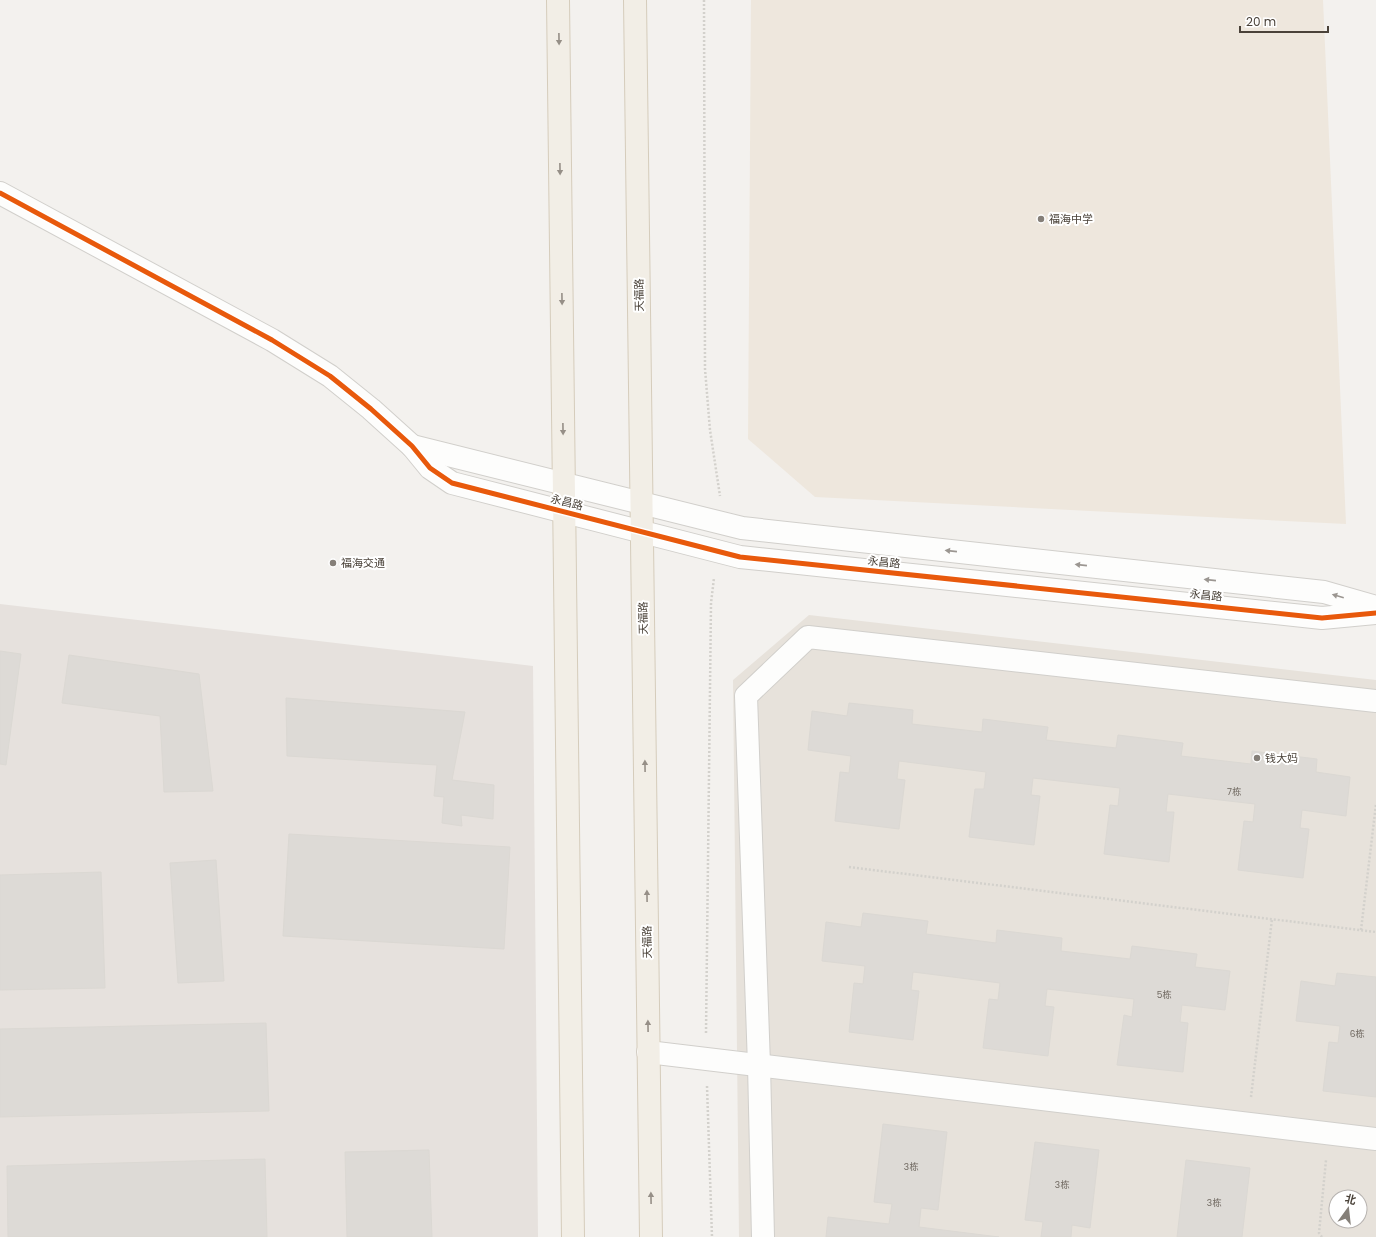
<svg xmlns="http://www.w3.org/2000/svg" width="1376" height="1237" font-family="Poppins,'Noto Sans SC',sans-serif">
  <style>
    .residential { fill: #e7e2db; fill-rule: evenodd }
    .industrial { fill: #e6e1dd }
    .education { fill: #eee7dd }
    .building { fill: #dddad6; stroke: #dbd8d3 }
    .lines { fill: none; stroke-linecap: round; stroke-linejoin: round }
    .minor-casing { stroke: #d1cfcb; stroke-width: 24 }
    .major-casing { stroke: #d5ccbb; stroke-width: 24 }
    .path { stroke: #d3d1cc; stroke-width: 2.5; stroke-dasharray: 2 2; stroke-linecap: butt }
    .minor { stroke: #fdfdfc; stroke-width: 22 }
    .major { stroke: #f2eee6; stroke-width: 22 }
    .cycleway-casing { stroke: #fff; stroke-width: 8 }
    .cycleway { stroke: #e8590c; stroke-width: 5 }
    .oneway { fill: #968f87 }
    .oneway2 { fill: #9b9691 }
    .poi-dot { fill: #857f78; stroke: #fff; stroke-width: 1.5 }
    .labels { text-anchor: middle; stroke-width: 4; stroke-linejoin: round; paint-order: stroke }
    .number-label { font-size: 9px; fill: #706961 }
    .poi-label { font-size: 11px; fill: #4a4239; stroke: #fff; text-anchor: start }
    .street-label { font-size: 11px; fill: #4a4239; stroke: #fff }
  </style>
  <rect width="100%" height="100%" fill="#f3f1ee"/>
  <path class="residential" d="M809 615 1376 680V1237H739L733 680ZM1336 1197H1360V1221H1336Z"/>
  <path class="industrial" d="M0 604 533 666 538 1237H0Z"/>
  <path class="education" d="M751 0H1323L1346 524 815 497 748 439Z"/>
  <g class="building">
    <path d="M0 651 21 654 6 765 0 764Z"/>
    <path d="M69 655 199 674 213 791 164 792 160 716 62 703Z"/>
    <path d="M286 698 465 712 452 780 494 785 493 819 461 815 462 826 442 823 444 797 434 796 437 765 287 756Z"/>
    <path d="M849 703 913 710 912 724 982 732 983 719 1048 727 1046 740 1116 748 1118 735 1183 743 1181 756 1251 764 1252 751 1317 759 1316 772 1350 777 1346 816 1302 810 1300 828 1309 829 1303 878 1238 870 1244 821 1253 822 1255 804 1168 794 1166 812H1174L1169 862 1104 854 1110 805 1118 806 1120 788 1033 778 1031 795 1040 796 1034 845 969 837 975 789H984L986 772 899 761 897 779 905 780 899 829 835 821 840 772 849 773 851 756 808 750 812 711 847 716Z"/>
    <path d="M289 834 510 847 504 949 283 936Z"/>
    <path d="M216 860 224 981 178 983 170 863Z"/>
    <path d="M101 872 105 988 0 990V875Z"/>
    <path d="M863 913 928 921 926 934 996 943 997 930 1062 938 1061 951 1130 959 1132 946 1197 954 1195 967 1230 971 1225 1010 1182 1005 1180 1022 1188 1023 1183 1072 1117 1065 1124 1015 1132 1017 1134 999 1047 989 1045 1006 1054 1007 1048 1056 983 1048 989 999 998 1000 1000 983 913 972 911 990 919 991 913 1040 849 1032 854 983 863 984 865 966 822 961 826 922 861 927Z"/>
    <path d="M1337 973 1376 977V1097L1323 1091 1329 1042 1338 1043 1340 1026 1296 1021 1301 981 1335 986Z"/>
    <path d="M266 1023 269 1111 0 1117V1029Z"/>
    <path d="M883 1124 947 1132 938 1210 921 1208 919 1227 999 1237H826L828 1217 889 1224 892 1204 874 1202Z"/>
    <path d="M1035 1142 1099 1150 1090 1228 1072 1225 1071 1237H1041L1043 1222 1025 1220Z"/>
    <path d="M429 1150 432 1237H347L345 1152Z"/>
    <path d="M265 1159 267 1237H8L7 1166Z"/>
    <path d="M1186 1160 1250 1168 1242 1237H1177Z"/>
  </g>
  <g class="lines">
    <defs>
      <g id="minor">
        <path d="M0 193 272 340 330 376 371 409 412 446 430 468 452 483 740 557 1322 618 1376 613"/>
        <path d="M412 446 742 528 1324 592 1376 607"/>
        <path d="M648 1052 1376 1139"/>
        <path d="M763 1237 759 1065 746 696 808 637 1376 701"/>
      </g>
      <g id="major">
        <path d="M558 0 573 1237"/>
        <path d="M635 0 651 1237"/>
      </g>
    </defs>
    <use href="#minor" class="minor-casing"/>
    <use href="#major" class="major-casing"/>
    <g class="path">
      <path d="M704 0 705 369 710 430 720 496"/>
      <path d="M849 867 1376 932"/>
      <path d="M1361 930 1376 804"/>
      <path d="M706 1033 711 603 714 578"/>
      <path d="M707 1086 712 1237"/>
      <path d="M1251 1097 1272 919"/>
      <path d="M1322 1237 1319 1233 1326 1160"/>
    </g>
    <use href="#minor" class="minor"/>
    <use href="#major" class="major"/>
    <defs>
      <path id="cycleway" d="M0 193 272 340 330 376 371 409 412 446 430 468 452 483 740 557 1322 618 1376 613"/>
    </defs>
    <use href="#cycleway" class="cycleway-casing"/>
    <use href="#cycleway" class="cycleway"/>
  </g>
  <defs><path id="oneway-solid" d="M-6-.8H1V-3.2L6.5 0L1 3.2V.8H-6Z"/></defs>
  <g class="oneway">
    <use href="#oneway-solid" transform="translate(559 39) rotate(89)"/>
    <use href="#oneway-solid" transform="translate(560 169) rotate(89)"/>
    <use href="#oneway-solid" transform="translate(562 299) rotate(89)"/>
    <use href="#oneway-solid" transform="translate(563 429) rotate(89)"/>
    <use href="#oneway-solid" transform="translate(645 766) rotate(-91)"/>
    <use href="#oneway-solid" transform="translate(647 896) rotate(-91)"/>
    <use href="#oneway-solid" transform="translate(648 1026) rotate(-91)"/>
    <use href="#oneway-solid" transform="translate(651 1198) rotate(-91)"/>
  </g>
  <g class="oneway2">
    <use href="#oneway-solid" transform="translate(951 551) rotate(-174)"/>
    <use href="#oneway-solid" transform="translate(1081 565) rotate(-174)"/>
    <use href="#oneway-solid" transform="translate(1210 580) rotate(-174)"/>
    <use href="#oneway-solid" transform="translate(1338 596) rotate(-164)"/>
  </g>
  <g class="poi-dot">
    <circle cx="1041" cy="219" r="4"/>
    <circle cx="333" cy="563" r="4"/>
    <circle cx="1257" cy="758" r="4"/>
  </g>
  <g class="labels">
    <g class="number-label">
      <text x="1234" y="795">7栋</text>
      <text x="1164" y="998">5栋</text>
      <text x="1357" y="1037">6栋</text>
      <text x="911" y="1170">3栋</text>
      <text x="1062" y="1188">3栋</text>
      <text x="1214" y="1206">3栋</text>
    </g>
    <g class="poi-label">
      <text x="1049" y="223">福海中学</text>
      <text x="341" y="567">福海交通</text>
      <text x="1265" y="762">钱大妈</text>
    </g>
    <g class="street-label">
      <text transform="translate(639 295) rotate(-91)" y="4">天福路</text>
      <text transform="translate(567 502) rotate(14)" y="4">永昌路</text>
      <text transform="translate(884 562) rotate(6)" y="4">永昌路</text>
      <text transform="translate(1206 595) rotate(6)" y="4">永昌路</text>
      <text transform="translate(643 618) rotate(-91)" y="4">天福路</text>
      <text transform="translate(647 942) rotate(-91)" y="4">天福路</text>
    </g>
  </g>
  <g transform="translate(1348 1209) rotate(15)"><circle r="19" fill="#ffffff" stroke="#b7b3b0"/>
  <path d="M0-3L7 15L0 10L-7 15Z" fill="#857f78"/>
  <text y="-6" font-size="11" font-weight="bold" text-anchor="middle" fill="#4a4239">北</text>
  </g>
  <path d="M1240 26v6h88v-6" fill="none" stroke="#4a4239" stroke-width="2"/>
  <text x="1246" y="26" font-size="12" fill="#4a4239" stroke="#ffffff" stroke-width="3" paint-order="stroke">20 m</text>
</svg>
